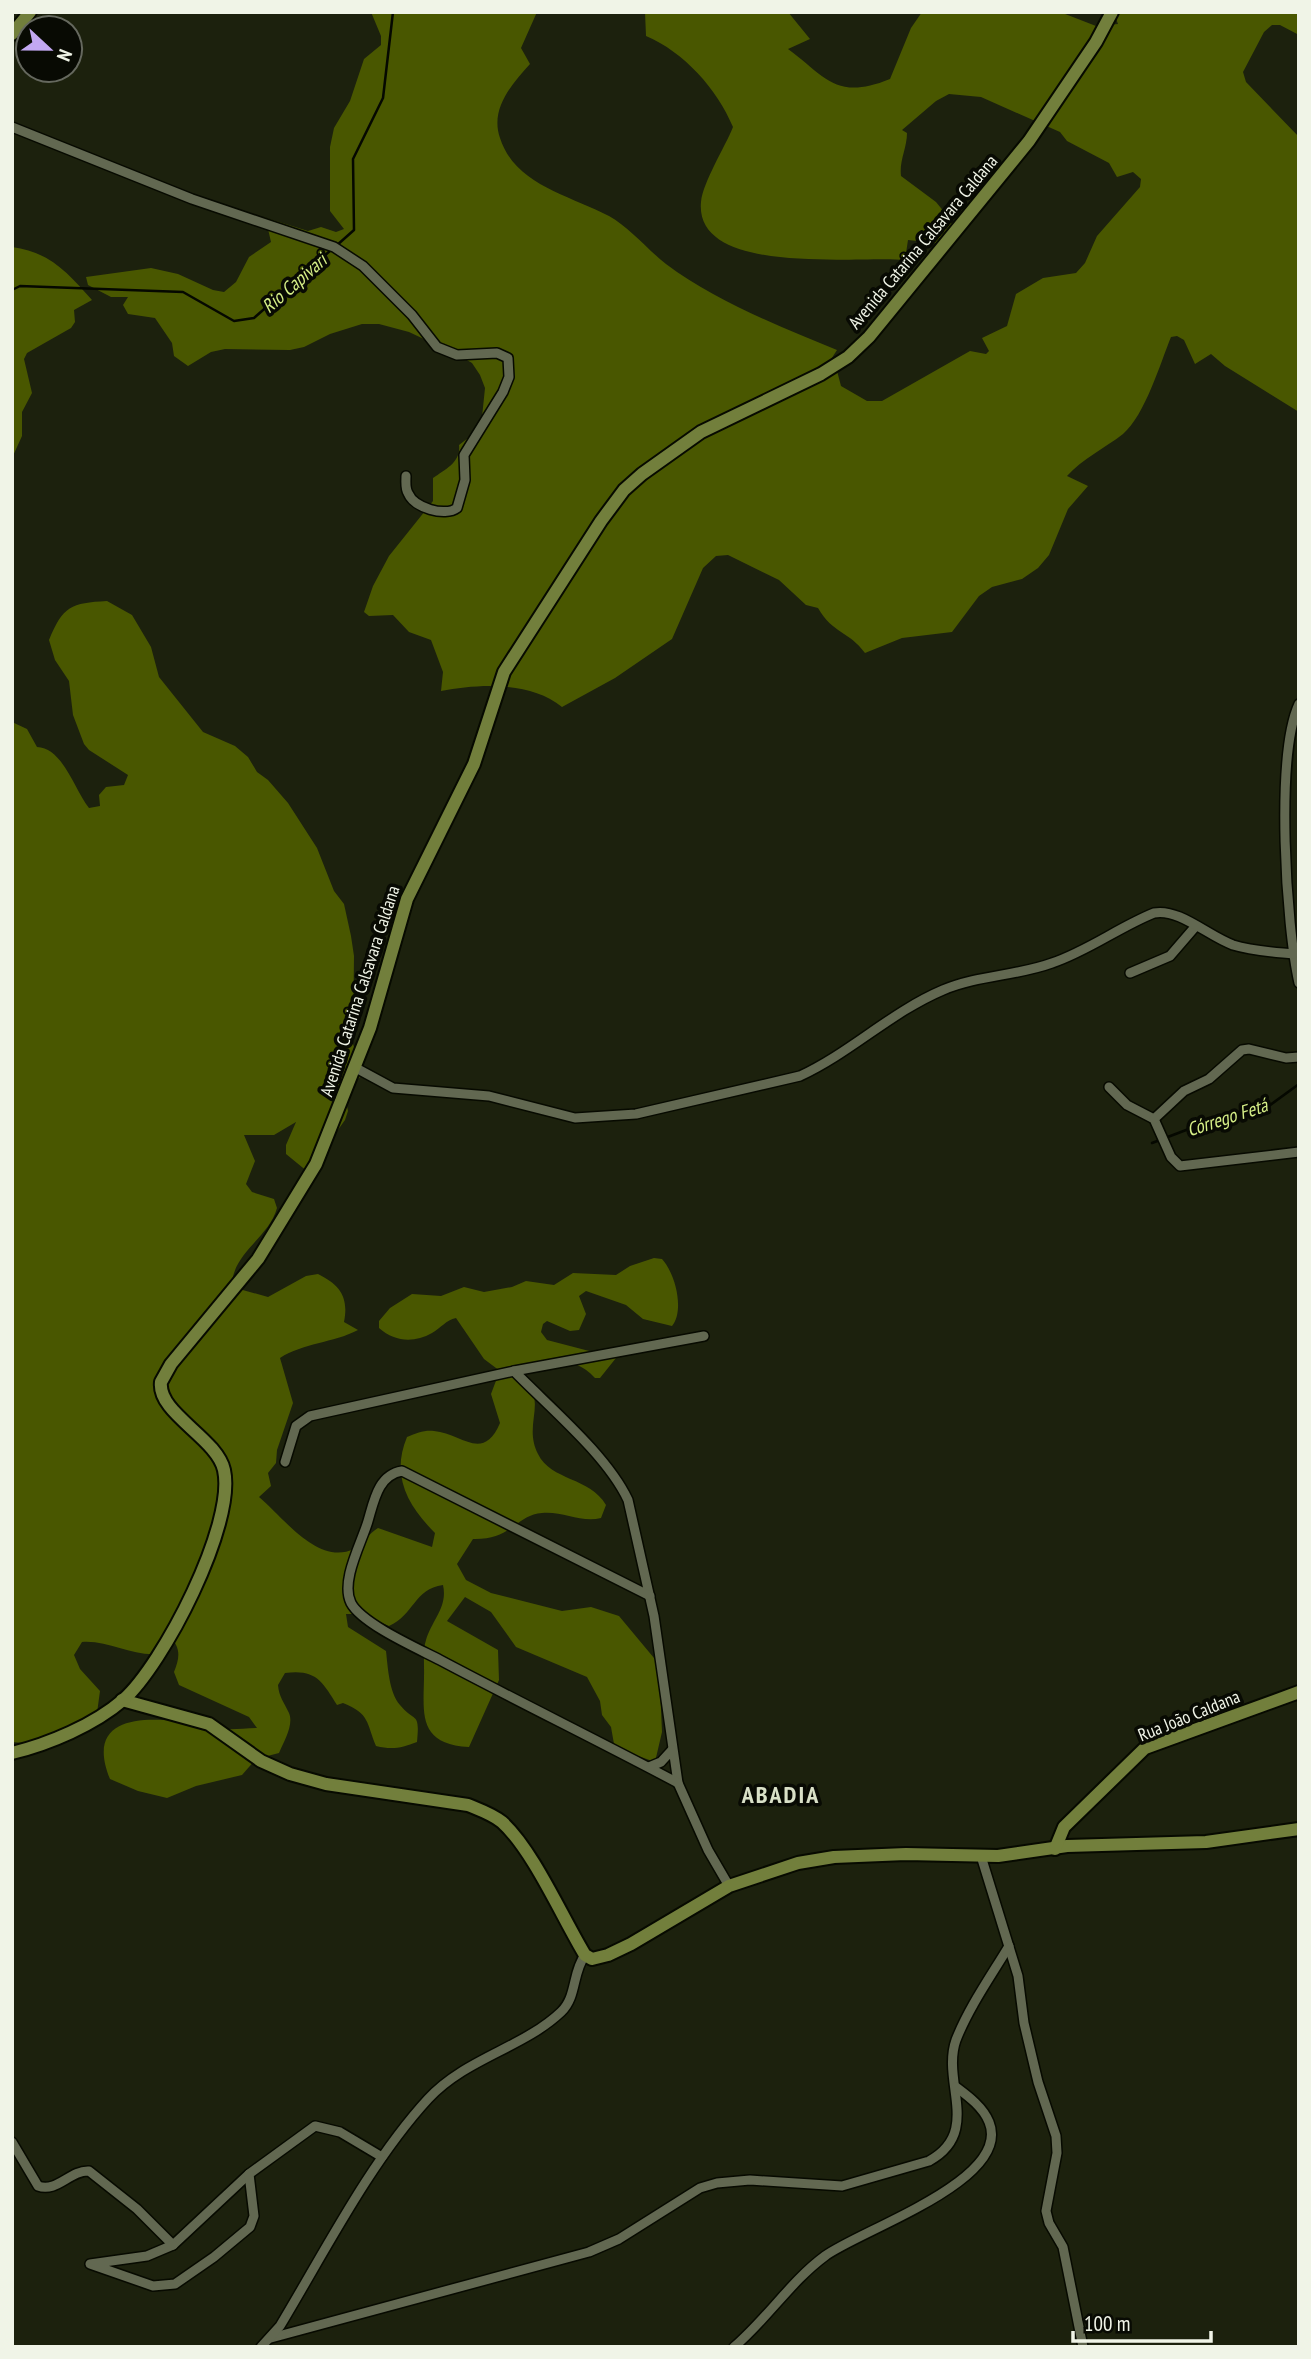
<svg xmlns="http://www.w3.org/2000/svg" width="1311" height="2359" font-family="'PT Sans Narrow',sans-serif">
  <style>
    .forest { fill: #495700 }
    .lines { fill: none; stroke-linecap: round; stroke-linejoin: round }
    .stream { stroke: #050800; stroke-width: 2.5 }
    .street-casing { stroke: #070a00; stroke-width: 12 }
    .secondary-casing { stroke: #070a00; stroke-width: 16 }
    .street { stroke: #626851; stroke-width: 9 }
    .secondary { stroke: #727f3c; stroke-width: 12 }
    .labels { text-anchor: middle; stroke-width: 7; stroke-linejoin: round; paint-order: stroke }
    .street-label { font-size: 18px; fill: #f0f4e7; stroke: #080a03 }
    .water-label { font-size: 19px; font-style: italic; fill: #d6ef87; stroke: #080a03 }
    .district-label { font-size: 24px; font-weight: bold; letter-spacing: 2px; fill: #d9e0c7; stroke: #080a03 }
  </style>
  <rect width="100%" height="100%" fill="#1c210d"/>
  <g class="forest">
    <path d="M371 12H537L521 48 530 64C511 85 490 109 500 138 515 185 569 195 609 216 629 227 647 249 666 264 715 301 781 327 837 350L828 364 836 367 841 386 867 401H882L970 351 986 354 989 351 982 338 1007 326 1016 294 1043 278 1076 273 1085 263 1097 236 1140 187 1141 179 1133 172 1117 177 1109 163 1067 141 1060 132 981 97 949 94 936 101 902 130 907 133C907 148 899 161 901 176L936 202 958 229 954 240 935 243 908 240 905 260C863 255 694 278 701 202 703 182 725 147 733 127 717 89 684 52 646 36L645 12H788L810 39 788 49C826 77 836 101 890 79L911 28 922 12H1060L1096 26 1118 24 1115 16 1121 12H1299V35L1280 25H1272L1264 32 1243 72 1246 82 1299 137V412L1225 366 1211 354 1195 364 1184 340 1177 336 1171 337C1160 364 1145 415 1123 434 1105 448 1082 459 1067 476L1088 486 1068 509 1049 555 1038 568 1022 579 992 587 979 596 952 632 902 638 865 653C849 631 833 634 818 608L806 605 779 580 728 555 716 556 703 568 672 639 615 678 562 707C530 681 479 684 441 691L443 672 431 640 409 632 393 615 369 616 364 612 373 586 389 556 433 501V478C446 469 461 462 459 445L476 432 482 417 485 388 480 375 472 363 460 356 409 332 379 324H362L330 334 304 347 290 350 225 349 211 352 188 366 174 356 172 343 155 318 128 314 123 305 128 297H111L88 285 86 277 151 268 178 274 213 290 224 292 236 282 249 257 271 242 268 229 249 218 263 217 308 231 321 227 336 232 344 229 330 211V147L334 128 350 101 364 59 381 45V36Z"/>
    <path d="M12 247C50 252 68 273 92 300L74 310 75 322 71 328 27 353 24 359 32 393 22 412V436L12 458Z"/>
    <path d="M107 601 132 615 151 647 159 677 203 732 235 746 248 757 257 772 268 780 288 803 317 848 334 891 344 904 351 936 354 956 353 1044 363 1074C357 1083 340 1086 330 1093L332 1100 346 1101 348 1111 345 1120 308 1172 286 1154V1145L296 1122 274 1135H244L255 1161 246 1184 252 1192 274 1199 277 1208C269 1238 231 1254 232 1287L268 1297 306 1276 318 1274C340 1285 349 1297 344 1322L358 1330C333 1343 303 1343 280 1358L293 1403 277 1450 276 1463 268 1473 271 1486 259 1497C284 1518 318 1566 354 1549 363 1544 369 1533 378 1528L432 1547 435 1533C407 1505 391 1475 407 1437 417 1433 424 1430 434 1431 461 1433 483 1463 500 1423L491 1394 497 1378 504 1374 484 1359 456 1318C446 1320 441 1328 432 1333 414 1343 395 1342 379 1328V1321L390 1308 412 1294 441 1296 464 1287 484 1292 512 1287 526 1281 554 1285 573 1273 616 1275 630 1266 654 1258 662 1259C675 1273 685 1310 672 1326L643 1319 626 1305 586 1291 579 1296 586 1314 579 1330 570 1331 547 1321 543 1324 541 1332 547 1340 616 1358 600 1378H595C574 1354 541 1357 514 1369 554 1398 521 1421 538 1454 551 1481 590 1477 606 1505L601 1518C581 1523 563 1511 542 1513 516 1515 512 1540 473 1539L457 1564 466 1580 491 1593 562 1611 591 1607 619 1616 659 1664 662 1732 655 1762 627 1752 614 1744 611 1727 602 1715 600 1701 587 1677 516 1647 491 1612 465 1597 447 1621 498 1650 499 1680 469 1747C413 1744 425 1708 424 1667 424 1657 423 1650 426 1640 432 1620 448 1607 443 1585 414 1589 414 1615 389 1626L361 1614H346L348 1627 386 1651C388 1668 389 1692 400 1705 415 1723 420 1711 417 1742 402 1748 392 1750 376 1746 366 1722 370 1714 343 1703L337 1705C322 1681 316 1669 285 1673L278 1685C279 1697 284 1702 289 1713 294 1725 284 1741 279 1753L256 1759 242 1775 196 1786 167 1798 138 1791 110 1779C77 1698 183 1721 224 1729 234 1730 246 1728 257 1728L249 1717 179 1685 174 1672C180 1657 181 1648 169 1635L160 1654C132 1657 109 1640 82 1642L74 1655 80 1669 100 1691 97 1713 34 1744 12 1742V722L27 729 37 747C63 748 74 789 89 808L100 806 99 795 106 787 124 785 128 775 89 750 84 744 73 715 69 681 55 660 49 640C63 606 71 603 107 601Z"/>
  </g>
  <g class="lines">
    <g class="stream">
      <path d="M336 246 354 230 353 159 383 98 393 12"/>
      <path d="M12 290 20 286 183 292 234 321 254 318 331 250"/>
      <path d="M1152 1143 1215 1119 1266 1108 1299 1084"/>
    </g>
    <defs>
      <g id="street">
        <path d="M12 127 192 199 334 247 363 266 412 315 437 347 457 355 497 353 508 358 509 377 503 392 464 455 465 480 457 508C445 517 414 508 408 493 405 488 406 482 406 476"/>
        <path d="M1299 704C1275 756 1286 926 1299 983"/>
        <path d="M1130 973 1170 956 1195 927"/>
        <path d="M356 1068 393 1088 489 1096 575 1118 636 1114 800 1076C850 1053 891 1012 943 990 978 975 1017 976 1052 963 1088 951 1119 927 1154 913 1179 908 1208 936 1233 945 1253 951 1273 952 1293 954"/>
        <path d="M1109 1087 1127 1105 1154 1119 1171 1157 1180 1166 1299 1152"/>
        <path d="M1154 1119 1184 1091 1209 1079 1242 1050 1249 1049 1286 1058 1299 1057"/>
        <path d="M514 1371C549 1407 607 1455 628 1500L654 1616 678 1783 708 1850 729 1886"/>
        <path d="M285 1462 296 1426 310 1416 514 1371 704 1336"/>
        <path d="M650 1596 402 1471C378 1475 374 1501 368 1521 362 1542 340 1581 351 1603 362 1624 419 1649 440 1660 519 1702 599 1741 678 1783"/>
        <path d="M649 1767 661 1762 672 1750"/>
        <path d="M981 1856 1018 1976 1024 2023 1038 2082 1056 2136 1057 2153 1046 2211 1049 2223 1063 2247 1083 2347"/>
        <path d="M12 2142 38 2186C57 2193 70 2170 89 2171L137 2209 173 2245 249 2174 315 2126 340 2132 382 2157"/>
        <path d="M173 2245 147 2256 90 2264 153 2286 175 2284 214 2257 250 2227 254 2216 249 2174"/>
        <path d="M271 2338 589 2252 619 2239 700 2188 717 2183 750 2180 842 2186 929 2161C982 2132 941 2082 956 2040 969 2007 991 1976 1009 1946"/>
        <path d="M261 2347 280 2326C324 2253 370 2162 428 2099 466 2058 523 2048 561 2012 577 1997 572 1973 585 1955"/>
        <path d="M734 2347C767 2319 791 2281 825 2256 860 2230 1013 2180 989 2122 983 2107 968 2096 956 2087"/>
      </g>
      <g id="secondary">
        <path d="M12 34 30 12"/>
        <path d="M122 1700 209 1724 261 1761 290 1774 326 1784 468 1805C480 1810 492 1814 502 1822 533 1850 562 1917 585 1955L592 1959 608 1955 631 1944 729 1886 798 1863 834 1857 906 1854 998 1856 1067 1846 1206 1842 1299 1829"/>
        <path d="M12 1753C49 1744 94 1725 123 1700 163 1665 236 1524 224 1470 217 1438 157 1413 161 1382L171 1364 258 1259 316 1164 370 1028 407 899 474 764 504 672 601 521 624 490 642 474 701 432 821 374 848 357 869 337 1029 141 1096 42 1112 12"/>
        <path d="M1055 1849 1064 1827 1145 1748 1299 1692"/>
      </g>
    </defs>
    <use href="#street" class="street-casing"/>
    <use href="#secondary" class="secondary-casing"/>
    <use href="#street" class="street"/>
    <use href="#secondary" class="secondary"/>
  </g>
  <g class="labels">
    <g class="street-label">
      <text transform="translate(923 242) rotate(-50)" y="6">Avenida Catarina Calsavara Caldana</text>
      <text transform="translate(360 991) rotate(-72)" y="6">Avenida Catarina Calsavara Caldana</text>
      <text transform="translate(1189 1716) rotate(-22)" y="6">Rua João Caldana</text>
    </g>
    <g class="water-label">
      <text transform="translate(294 283) rotate(-41)" y="7">Rio Capivari</text>
      <text transform="translate(1227 1117) rotate(-18)" y="7">Córrego Fetá</text>
    </g>
    <g class="district-label">
      <text x="781" y="1803">ABADIA</text>
    </g>
  </g>
  <rect width="1311" height="2359" fill="none" stroke="#f0f4e7" stroke-width="28"/>
  <g transform="translate(49 49) rotate(112)"><circle r="33" fill="#080a03" stroke="#65685e" stroke-width="2"/>
  <path d="M0-5L12 26L0 18L-12 26Z" fill="#c2a8f2"/>
  <text y="-10" font-size="19" font-weight="bold" text-anchor="middle" fill="#f0f4e7">N</text>
  </g>
  <path d="M1073 2331v10h138v-10" fill="none" stroke="#f0f4e7" stroke-width="3.5"/>
  <text x="1084" y="2331" font-size="21" fill="#f0f4e7" stroke="#080a03" stroke-width="5" paint-order="stroke">100 m</text>
</svg>
